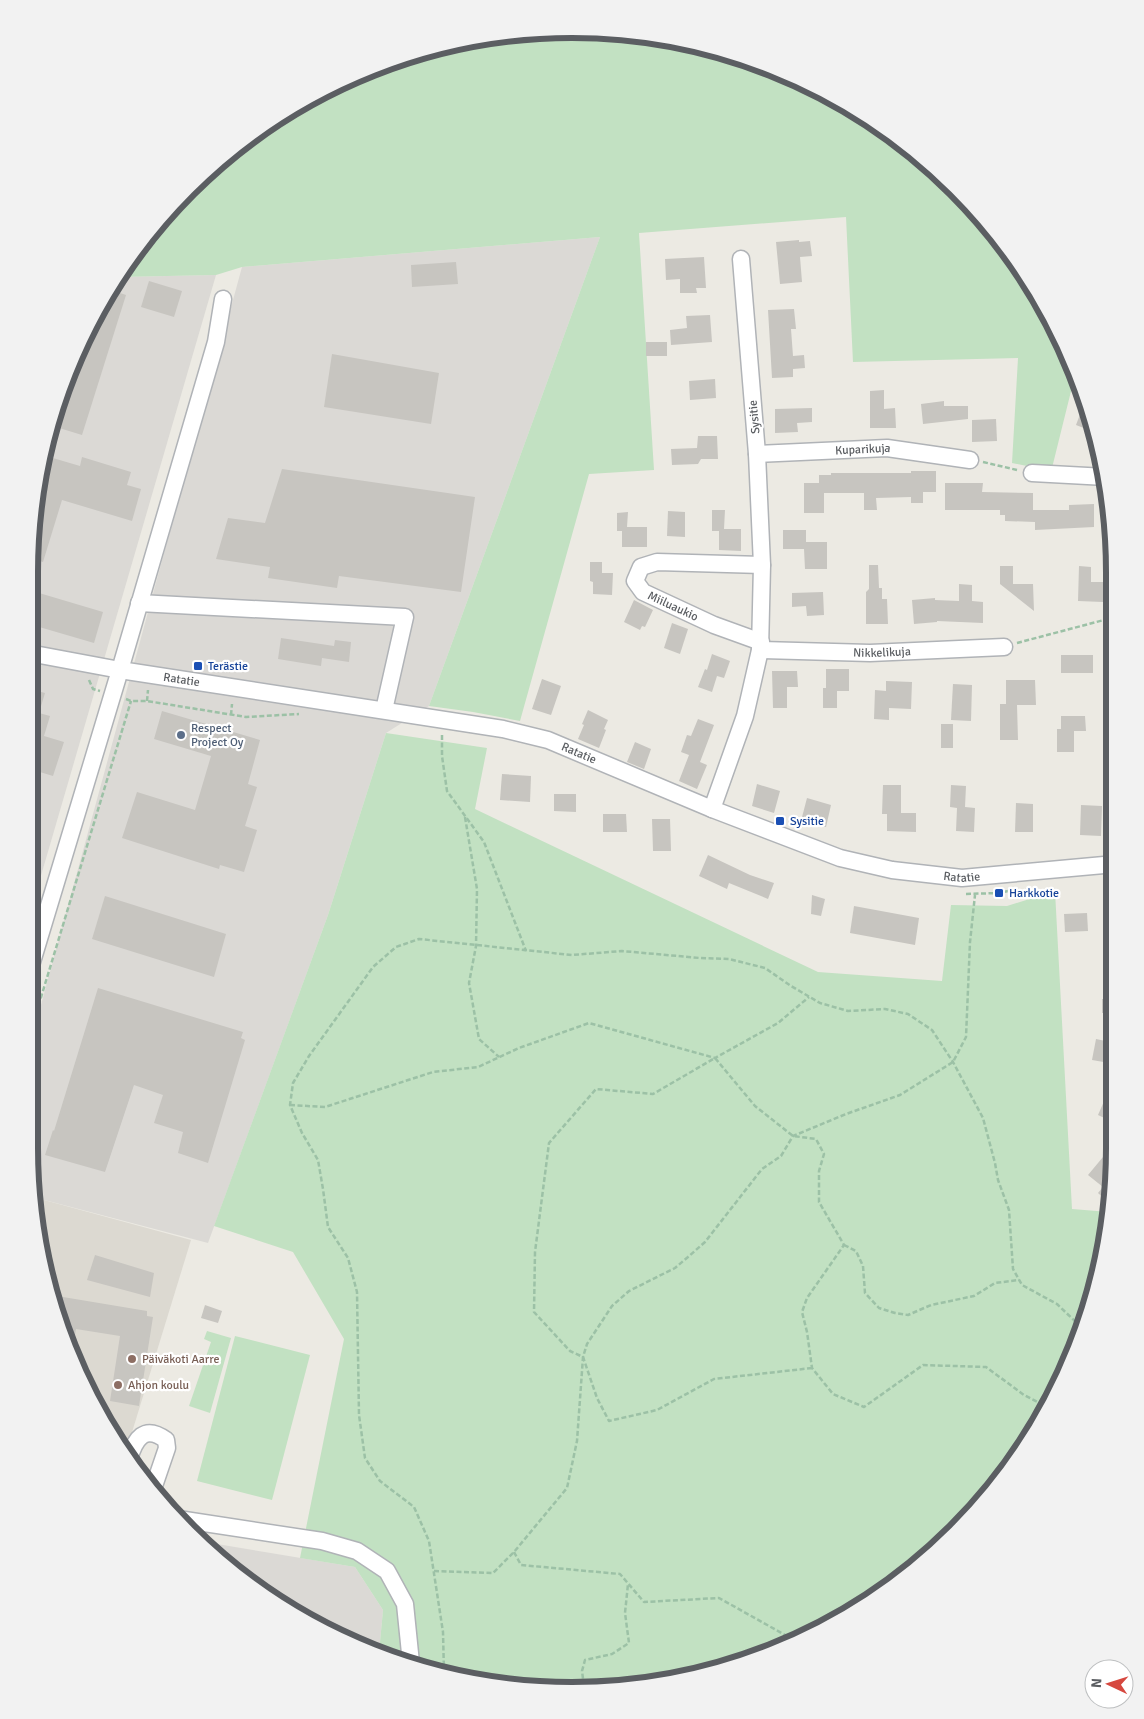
<svg xmlns="http://www.w3.org/2000/svg" width="1144" height="1719" font-family="Signika,sans-serif">
  <style>
    .industrial { fill: #dbd9d5 }
    .education { fill: #dcd9d1 }
    .green { fill: #c2e1c2 }
    .building { fill: #c7c5c0 }
    .lines { fill: none; stroke-linecap: round; stroke-linejoin: round }
    .minor-casing { stroke: #b0b3b7; stroke-width: 19 }
    .path { stroke: #9cc1a6; stroke-width: 2.5; stroke-dasharray: 5 2.5; stroke-linecap: butt }
    .minor { stroke: #fff; stroke-width: 16 }
    .transit-dot { fill: #1a4fb4; stroke: #fff; stroke-width: 2 }
    .service-dot { fill: #5c6f8a; stroke: #fff; stroke-width: 2 }
    .education-dot { fill: #8d6e63; stroke: #fff; stroke-width: 2 }
    .labels { text-anchor: middle; stroke-width: 4.5; stroke-linejoin: round; paint-order: stroke }
    .street-label { font-size: 12px; fill: #5b5e62; stroke: #fff }
    .transit-label { font-size: 12px; fill: #164399; stroke: #fff; text-anchor: start }
    .service-label { font-size: 12px; fill: #4e5e75; stroke: #fff; text-anchor: start }
    .education-label { font-size: 12px; fill: #785e54; stroke: #fff; text-anchor: start }
    .rim { fill: none; stroke: #5b5e62; stroke-width: 6 }
  </style>
  <rect width="100%" height="100%" fill="#eceae3"/>
  <g class="industrial">
    <path d="M600 237 429 706 386 733 328 915 208 1243 33 1197 32 1038 242 267Z"/>
    <path d="M216 275 31 910 29 572 39 466 85 331 119 277Z"/>
    <path d="M199 1541 355 1567 383 1610 379 1653 364 1649 241 1578Z"/>
  </g>
  <path class="education" d="M33 1197 191 1240 125 1455 120 1449 57 1321 33 1218Z"/>
  <g class="green">
    <path d="M572 29 678 39 780 70 874 120 956 188 1024 270 1074 364 1076 371 1052 468 1032 467 1012 463 1018 358 853 362 846 217 639 233 654 470 589 474 520 721 473 712 429 706 600 237 242 267 216 275 119 277 141 242 188 188 270 120 364 70 466 39Z"/>
    <path d="M386 733 487 748 475 809 818 972 942 981 951 905 1007 906 1055 891 1072 1209 1109 1212 1105 1253 1059 1388 1003 1477 956 1531 843 1618 747 1661 678 1680 536 1689 466 1680 379 1653 383 1610 355 1567 300 1558 344 1339 293 1252 214 1226 328 915Z"/>
    <path d="M207 1331 231 1338 210 1413 189 1406 211 1342 204 1339Z"/>
    <path d="M235 1336 310 1355 272 1500 197 1481Z"/>
  </g>
  <g class="building">
    <path d="M799 240V242L810 241 812 256 800 257 802 282 780 284 776 242Z"/>
    <path d="M704 257 706 288H696L697 293H680V279L666 280 665 259Z"/>
    <path d="M456 262 458 284 412 287 411 265Z"/>
    <path d="M149 281 182 291 174 317 141 307Z"/>
    <path d="M111 290 126 295 82 435 56 427 86 329Z"/>
    <path d="M794 309 796 329H791L793 356 804 355 805 368 793 369V377L772 378 768 310Z"/>
    <path d="M710 315 712 342 671 345 670 330 687 328 686 316Z"/>
    <rect x="646" y="342" width="21" height="14"/>
    <path d="M332 354 439 373 431 424 324 407Z"/>
    <path d="M715 379 716 398 690 400 689 381Z"/>
    <path d="M884 390V409L895 408 896 428H870V391Z"/>
    <path d="M944 401V406H968V419L923 424 921 404Z"/>
    <path d="M1085 401 1094 432 1076 425Z"/>
    <path d="M812 408V422L797 423 798 432 775 433V409Z"/>
    <path d="M996 419 997 441 972 442V420Z"/>
    <path d="M698 436H717L718 459H701L698 464 672 465 671 449 697 448Z"/>
    <path d="M46 456 80 466 82 457 131 472 127 485 141 489 132 521 62 500 43 562 30 558 37 488Z"/>
    <path d="M282 469 475 497 461 592 339 576 337 588 268 578 270 567 216 559 228 518 265 523Z"/>
    <path d="M911 471H936V492H923V503H911V497L876 498 877 510H864V493H824V513H804V483H819V475H831V473H911Z"/>
    <path d="M945 483H983L982 492 1033 493V510H1069V505L1094 504V527L1035 530V522L1005 521V515H1000V510H945Z"/>
    <path d="M712 510H725L724 529H741V551L719 550V531H712Z"/>
    <path d="M668 511 685 512V537L667 536Z"/>
    <path d="M628 512 627 527H647V547H622V531H617V513Z"/>
    <path d="M783 530H806V542H827V569H805L804 549H783Z"/>
    <path d="M590 562H602V573H613L612 595 593 594V582L590 581Z"/>
    <path d="M869 565H878L879 588H882V599H887L888 624H866V592L869 589Z"/>
    <path d="M1000 566H1013V584H1033L1034 611 1000 584Z"/>
    <path d="M1079 566 1091 567V582H1103V602L1078 601Z"/>
    <path d="M959 584 972 585V601L983 602V623L937 621V622L914 624 912 600 935 598V600L959 601Z"/>
    <path d="M29 590 103 612 94 643 29 624Z"/>
    <path d="M823 592 824 615 807 616 806 606 792 607V593Z"/>
    <path d="M634 600 653 610 645 627 642 626 640 630 624 622Z"/>
    <path d="M672 623 688 629 680 654 664 648Z"/>
    <path d="M281 638 334 646 335 640 351 642 349 662 322 658 321 666 278 659Z"/>
    <path d="M712 654 730 661 724 678 717 676 712 692 698 687 705 669 707 670Z"/>
    <rect x="1061" y="655" width="32" height="18"/>
    <path d="M826 669H849V691H837V708H823V688H826Z"/>
    <path d="M772 671H797L798 687H787V708H773Z"/>
    <path d="M542 679 561 686 551 715 532 709Z"/>
    <path d="M1006 680H1035L1036 705H1017L1018 740H1000V704H1006Z"/>
    <path d="M886 681 912 682 911 709 889 708V720L874 719 875 690 886 691Z"/>
    <path d="M953 684 972 685 971 721 951 720Z"/>
    <path d="M30 689 45 693 39 713 50 716 44 736 64 742 53 776 30 769Z"/>
    <path d="M588 710 608 720 604 729 606 730 599 748 578 739 584 725 582 724Z"/>
    <path d="M162 711 260 740 248 784 257 787 245 826 257 830 244 872 220 865 219 869 122 838 137 792 195 810 211 756 154 739Z"/>
    <path d="M1061 716H1085L1086 731H1074V752H1057V729H1061Z"/>
    <path d="M698 719 714 725 700 762 707 765 697 789 679 781 689 755 681 752 687 735 691 736Z"/>
    <rect x="941" y="724" width="12" height="24"/>
    <path d="M635 742 651 749 644 769 627 762Z"/>
    <path d="M502 774 531 776 530 802 500 800Z"/>
    <path d="M757 784 780 791 774 813 752 806Z"/>
    <path d="M883 785H901V813H916V832L887 831V814H882Z"/>
    <path d="M951 785 966 786 965 807 975 808 974 832 956 831 957 808 950 807Z"/>
    <path d="M554 794H576V812L554 811Z"/>
    <path d="M807 798 831 805 826 827 801 821Z"/>
    <path d="M1016 803 1033 804V832H1015Z"/>
    <path d="M1081 805 1102 806 1101 836 1080 835Z"/>
    <path d="M603 814H626L627 832H603Z"/>
    <path d="M652 819H670L671 851H653Z"/>
    <path d="M708 855 750 875 774 883 768 899 729 883 727 889 699 876Z"/>
    <path d="M812 895 825 899 821 916 811 914Z"/>
    <path d="M105 896 226 934 214 977 92 939Z"/>
    <path d="M854 906 919 918 915 945 850 933Z"/>
    <path d="M1087 913 1088 931 1065 932 1064 914Z"/>
    <path d="M98 988 243 1032 241 1038 245 1040 208 1163 178 1153 183 1132 154 1123 163 1095 134 1085 105 1172 45 1155 53 1130 54 1131Z"/>
    <rect x="1102" y="999" width="13" height="14"/>
    <path d="M1096 1039 1115 1043V1064L1092 1060Z"/>
    <path d="M1105 1099 1115 1103V1123L1098 1115Z"/>
    <path d="M1103 1157 1113 1167 1110 1204 1098 1193 1103 1187 1088 1175Z"/>
    <path d="M95 1255 154 1273 150 1297 87 1280Z"/>
    <path d="M51 1295 147 1311V1316L153 1317 139 1406 110 1401 120 1336 76 1329 75 1335 63 1333 57 1321Z"/>
    <path d="M205 1305 222 1311 218 1323 201 1318Z"/>
  </g>
  <g class="lines">
    <defs>
      <g id="minor">
        <path id="s1" d="M757 454 887 448 970 460"/>
        <path d="M1032 473 1106 477"/>
        <path d="M139 603 405 617 384 710"/>
        <path d="M761 642 714 625 643 592 635 581 641 567 657 562 762 565"/>
        <path id="s2" d="M760 650 870 653 1004 647"/>
        <path id="s3" d="M29 653 120 670 503 729 548 740 712 809 840 858 892 870 962 878 1115 864"/>
        <path d="M712 809 745 716 760 650 762 565 757 454 741 259"/>
        <path d="M32 962 120 670 216 342 223 299"/>
        <path d="M129 1459C135 1439 144 1424 166 1440L167 1448 153 1489"/>
        <path d="M178 1519 322 1541 357 1551 387 1571 405 1604 411 1663"/>
      </g>
    </defs>
    <use href="#minor" class="minor-casing"/>
    <g class="path">
      <path d="M983 462 1017 470"/>
      <path d="M1017 643 1104 620 1115 621"/>
      <path d="M89 680 93 689 100 691"/>
      <path d="M126 699 131 701H147L246 717 299 714"/>
      <path d="M147 701 148 690"/>
      <path d="M231 715 232 704"/>
      <path d="M442 735V756L447 791 484 842 526 951"/>
      <path d="M465 817 477 889 476 946 469 983 479 1039 499 1057"/>
      <path d="M966 894 999 893 1017 889"/>
      <path d="M32 1027 131 701"/>
      <path d="M290 1105 325 1107 433 1072 478 1067 519 1048 589 1023 715 1058 778 1023 809 997"/>
      <path d="M844 1245 856 1251 863 1266 865 1293 879 1308 895 1313 908 1315 931 1305 974 1296 995 1283 1019 1280"/>
      <path d="M812 1368 714 1379 657 1410 609 1421 597 1398 583 1357 570 1351 534 1312 535 1252 549 1143 596 1089 653 1094 715 1058 755 1106 793 1136 816 1139 824 1154 819 1171V1202L844 1245 807 1298 802 1312 807 1332 812 1368 833 1394 864 1407 923 1365 986 1367 1024 1395 1047 1407"/>
      <path d="M514 1552 521 1565 620 1574 644 1602 719 1598 794 1640"/>
      <path d="M434 1571 493 1573 514 1552 567 1488 577 1441 583 1357 587 1344 612 1306 629 1291 675 1268 688 1257 705 1242 762 1169 781 1156 793 1136 846 1114 900 1095 953 1062 966 1037 970 942 975 895"/>
      <path d="M444 1673 443 1632 429 1541 414 1507 380 1481 365 1458 359 1415 357 1292 348 1258 328 1227 323 1189 318 1160 302 1133 290 1105 293 1083 309 1056 373 967 396 947 419 939 572 955 622 951 700 958 729 959 765 968 791 986 820 1003 848 1011 885 1009 908 1014 932 1030 953 1062 983 1118 995 1163 998 1180 1009 1210 1013 1269 1022 1285 1057 1304 1080 1326"/>
      <path d="M616 1684 638 1679"/>
      <path d="M584 1686 582 1671 585 1660 612 1654 629 1643 625 1613 628 1584"/>
    </g>
    <use href="#minor" class="minor"/>
  </g>
  <g class="transit-dot">
    <rect x="193" y="661" width="10" height="10" rx="2.5"/>
    <rect x="775" y="816" width="10" height="10" rx="2.5"/>
    <rect x="994" y="888" width="10" height="10" rx="2.5"/>
  </g>
  <circle class="service-dot" cx="181" cy="735" r="5"/>
  <g class="education-dot">
    <circle cx="132" cy="1359" r="5"/>
    <circle cx="118" cy="1385" r="5"/>
  </g>
  <g class="labels">
    <g class="street-label">
      <text transform="translate(754 417) rotate(-95)" y="4">Sysitie</text>
      <text dy="4" stroke="none"><textPath href="#s1" startOffset="106">Kuparikuja</textPath></text>
      <text transform="translate(673 606) rotate(25)" y="4">Miiluaukio</text>
      <text dy="4" stroke="none"><textPath href="#s2" startOffset="122">Nikkelikuja</textPath></text>
      <text dy="4" stroke="none"><textPath href="#s3" startOffset="155">Ratatie</textPath></text>
      <text dy="4" stroke="none"><textPath href="#s3" startOffset="560">Ratatie</textPath></text>
      <text dy="4" stroke="none"><textPath href="#s3" startOffset="965">Ratatie</textPath></text>
    </g>
    <g class="transit-label">
      <text x="208" y="670">Terästie</text>
      <text x="790" y="825">Sysitie</text>
      <text x="1009" y="897">Harkkotie</text>
    </g>
    <g class="service-label">
      <text x="191" y="732">Respect<tspan x="191" dy="14">Project Oy</tspan></text>
    </g>
    <g class="education-label">
      <text x="142" y="1363">Päiväkoti Aarre</text>
      <text x="128" y="1389">Ahjon koulu</text>
    </g>
  </g>
  <path d="M0 0H1144V1719H0ZM572 38H572A534 534 0 0 1 1106 572V1148A534 534 0 0 1 572 1682H572A534 534 0 0 1 38 1148V572A534 534 0 0 1 572 38Z" fill="#f2f2f2" fill-rule="evenodd"/>
  <path class="rim" d="M572 38H572A534 534 0 0 1 1106 572V1148A534 534 0 0 1 572 1682H572A534 534 0 0 1 38 1148V572A534 534 0 0 1 572 38Z"/>
  <g transform="translate(1109 1684) rotate(274)"><circle r="24" fill="#ffffff" stroke="#bdbfc0"/>
  <path d="M0-4L9 19L0 12L-9 19Z" fill="#d6483f"/>
  <text y="-8" font-size="14" font-weight="bold" text-anchor="middle" fill="#5b5e62">N</text>
  </g>
</svg>
